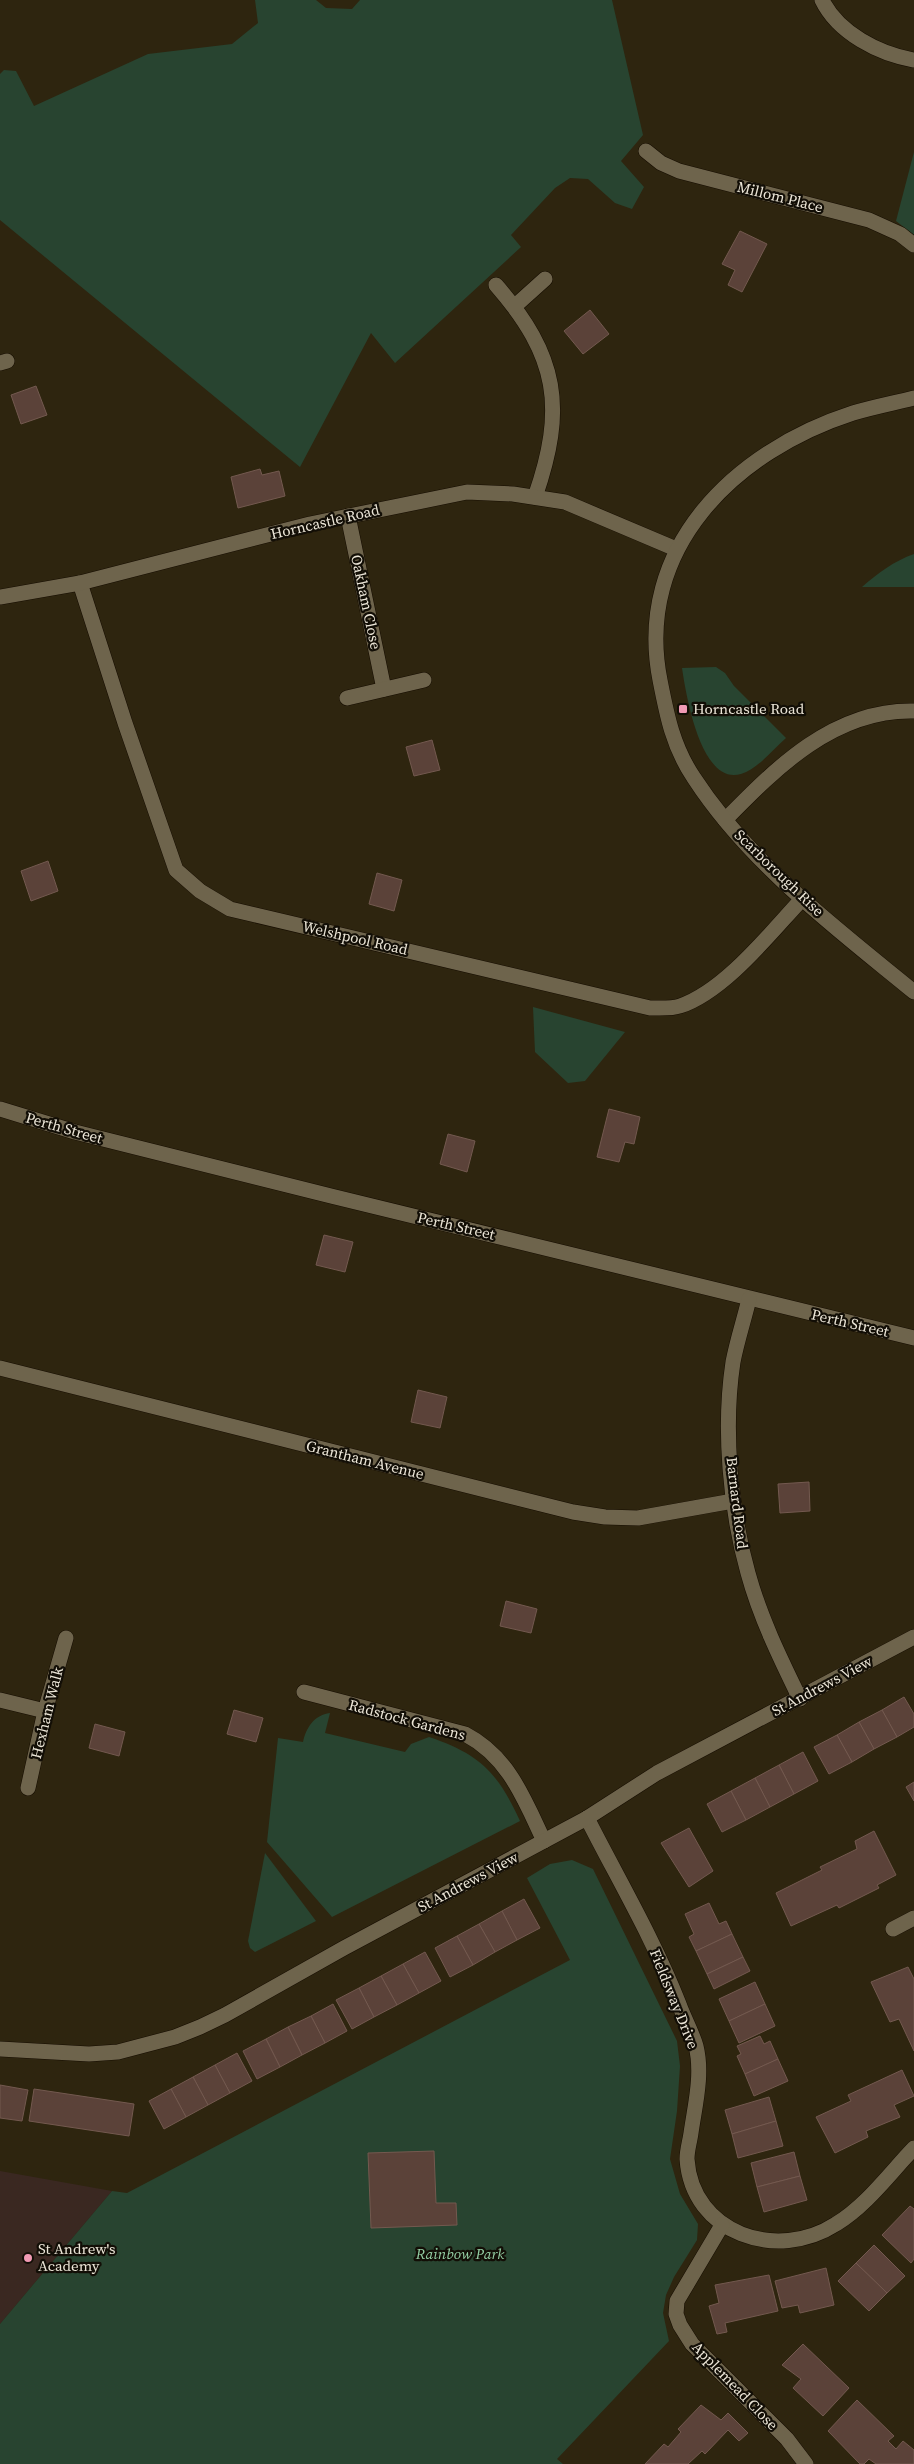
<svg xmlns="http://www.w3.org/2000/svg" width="914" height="2464" font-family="'Source Serif 4',serif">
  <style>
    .education { fill: #3a2821 }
    .green { fill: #284430 }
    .building { fill: #5b4239; stroke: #73594f }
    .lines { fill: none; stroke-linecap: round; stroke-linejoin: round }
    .street-casing { stroke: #160d00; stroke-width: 16 }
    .secondary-casing { stroke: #160d00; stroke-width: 16 }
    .street { stroke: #6e644c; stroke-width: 15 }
    .secondary { stroke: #6e644c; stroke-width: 15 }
    .poi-dot { fill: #f19ab4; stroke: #120e06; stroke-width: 2 }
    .labels { text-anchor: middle; stroke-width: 4.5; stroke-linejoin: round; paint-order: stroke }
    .street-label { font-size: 15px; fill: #ebe5d7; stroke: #120e06 }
    .poi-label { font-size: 15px; fill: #ebe5d7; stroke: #120e06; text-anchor: start }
    .park-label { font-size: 15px; font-style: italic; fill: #94cfa4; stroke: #120e06 }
  </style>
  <rect width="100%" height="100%" fill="#2e250f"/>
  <path class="education" d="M0 2171 112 2191 0 2324Z"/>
  <g class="green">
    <path d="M255 0H316L326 8 352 9 360 0H612L643 135 621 161 644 187 632 209 615 203 588 179 570 178 555 188 511 235 521 247 395 363 371 333 300 467 0 220V74L4 70 16 71 34 106 148 54 232 44 258 23Z"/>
    <path d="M914 152V235L896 221Z"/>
    <path d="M914 554V587H862C878 573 894 561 914 554Z"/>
    <path d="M716 667 725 673 734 686 786 738C773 749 758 769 741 774 701 786 686 695 682 668Z"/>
    <path d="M533 1007 625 1032 585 1081 568 1083 535 1052Z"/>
    <path d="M330 1713 325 1733 405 1752 411 1744 429 1737C480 1754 498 1773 520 1821L332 1917 267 1842 278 1738 303 1742C306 1728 314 1715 330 1713Z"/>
    <path d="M265 1853 316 1921 255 1952 250 1948 248 1941Z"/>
    <path d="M572 1860 593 1869 677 2041 680 2066 677 2111 670 2159 680 2194 698 2224 697 2240 674 2277 666 2295 663 2313 669 2341 557 2459 563 2464H0V2324L112 2191 127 2193 570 1960 527 1878 550 1864Z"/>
  </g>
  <g class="building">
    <path d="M740 231 767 244 742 292 728 285 735 270 722 264Z"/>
    <path d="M590 310 609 334 583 354 564 331Z"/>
    <path d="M36 386 47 415 21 424 11 395Z"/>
    <path d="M260 469 262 475 279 471 285 496 238 508 231 477Z"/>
    <path d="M432 740 440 770 414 776 406 747Z"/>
    <path d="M48 861 58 891 31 901 21 871Z"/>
    <path d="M377 873 402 880 394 911 369 904Z"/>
    <path d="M609 1109 640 1117 634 1144 625 1142 619 1162 597 1157Z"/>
    <path d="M448 1134 475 1141 467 1172 440 1164Z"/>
    <path d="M324 1235 353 1242 345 1272 316 1265Z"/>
    <path d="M418 1390 447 1397 440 1428 411 1422Z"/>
    <path d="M809 1482 810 1511 780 1513 778 1484Z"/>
    <path d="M506 1601 537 1609 531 1633 500 1626Z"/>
    <path d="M904 1697 914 1714V1727L897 1737 882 1710Z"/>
    <path d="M234 1710 263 1718 256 1742 227 1734Z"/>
    <path d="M882 1710 897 1737 874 1749 859 1722Z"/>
    <path d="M859 1722 874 1749 852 1762 837 1735Z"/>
    <path d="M95 1724 125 1732 119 1756 89 1748Z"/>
    <path d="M837 1735 852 1762 829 1774 814 1747Z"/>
    <path d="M803 1752 818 1781 794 1794 779 1765Z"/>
    <path d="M779 1765 794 1794 770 1807 755 1778Z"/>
    <path d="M755 1778 770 1807 746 1820 731 1791Z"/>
    <path d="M914 1782V1801L906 1787Z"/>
    <path d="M731 1791 746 1820 722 1832 707 1804Z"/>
    <path d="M689 1828 713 1871 689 1887 661 1843Z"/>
    <path d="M874 1831 896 1875 877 1885 879 1888 839 1908 837 1905 791 1926 776 1893 822 1870 820 1867 857 1849 855 1841Z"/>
    <path d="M524 1899 540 1928 517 1940 502 1911Z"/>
    <path d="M709 1903 719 1924 726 1921 732 1934 696 1951 689 1937 694 1934 685 1914Z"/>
    <path d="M502 1911 517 1940 495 1952 479 1924Z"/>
    <path d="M479 1924 495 1952 473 1965 457 1936Z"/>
    <path d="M732 1934 743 1957 707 1974 696 1951Z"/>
    <path d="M457 1936 473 1965 450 1977 435 1948Z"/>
    <path d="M425 1952 441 1981 419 1993 403 1964Z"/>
    <path d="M743 1957 750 1971 714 1989 707 1974Z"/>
    <path d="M403 1964 419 1993 397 2005 381 1976Z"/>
    <path d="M908 1967 914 1979V2051L899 2019 890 2022 871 1982Z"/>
    <path d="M381 1976 397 2005 374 2017 359 1988Z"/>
    <path d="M755 1982 765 2004 729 2021 719 1999Z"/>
    <path d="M359 1988 374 2017 352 2029 336 2000Z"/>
    <path d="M333 2004 347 2031 325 2043 311 2016Z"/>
    <path d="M765 2004 775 2026 739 2043 729 2021Z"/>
    <path d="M311 2016 325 2043 302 2055 288 2027Z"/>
    <path d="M288 2027 302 2055 280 2067 266 2039Z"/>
    <path d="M760 2036 764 2044 770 2041 778 2059 745 2074 737 2056 741 2054 737 2046Z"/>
    <path d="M266 2039 280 2067 257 2079 243 2051Z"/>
    <path d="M237 2053 252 2081 230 2093 215 2065Z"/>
    <path d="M778 2059 788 2081 754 2096 745 2074Z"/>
    <path d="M215 2065 230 2093 208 2105 193 2077Z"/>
    <path d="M902 2070 914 2096 894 2105 900 2117 866 2131 868 2137 835 2153 816 2117 851 2101 848 2095Z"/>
    <path d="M193 2077 208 2105 186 2117 171 2089Z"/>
    <path d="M0 2085 28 2090 22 2121 0 2118Z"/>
    <path d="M34 2089 134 2104 129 2136 29 2121Z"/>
    <path d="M171 2089 186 2117 164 2129 149 2101Z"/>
    <path d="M769 2097 776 2121 732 2134 725 2110Z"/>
    <path d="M776 2121 783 2146 738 2158 732 2134Z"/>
    <path d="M434 2151 436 2203H456L457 2225 371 2228 368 2153Z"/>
    <path d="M794 2152 800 2176 757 2187 751 2163Z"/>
    <path d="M800 2176 807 2200 764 2212 757 2187Z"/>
    <path d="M910 2206 914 2209V2259L911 2263 882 2235Z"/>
    <path d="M874 2245 905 2276 887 2293 856 2263Z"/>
    <path d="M856 2263 887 2293 869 2311 838 2281Z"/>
    <path d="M826 2268 834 2305 800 2313 798 2305 782 2308 775 2281Z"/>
    <path d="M769 2275 778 2311 725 2323 727 2332 717 2334 709 2306 719 2303 715 2285Z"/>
    <path d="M803 2344 849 2388 823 2416 793 2388 801 2379 782 2365Z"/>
    <path d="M857 2400 894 2436 888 2441 896 2449 903 2441 914 2450V2464H876L869 2459 864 2464H860L828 2431Z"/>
    <path d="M701 2405 721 2420 728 2413 748 2433 739 2441 728 2430 705 2454 702 2451 688 2464H645L664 2444 668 2447 681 2432 678 2429Z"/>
  </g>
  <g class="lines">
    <defs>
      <g id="street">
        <path d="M822 0C838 33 879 54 914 60"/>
        <path d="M646 151 661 163 679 171 869 220 900 234 914 245"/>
        <path d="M496 285C558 356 566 408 535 497"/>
        <path d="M515 306 545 279"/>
        <path d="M0 363 7 361"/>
        <path d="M348 516 384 689"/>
        <path d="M80 583 125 723 176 870 200 891 230 909 650 1008C660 1008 671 1009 680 1006 725 991 771 932 803 898"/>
        <path d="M0 597 80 583 310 524 467 492 513 494 565 502 676 549"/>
        <path d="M347 698 424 680"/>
        <path d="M725 820C776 768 834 709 914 711"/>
        <path d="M0 1109 75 1132 331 1196 914 1338"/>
        <path d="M749 1299C744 1320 737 1341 733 1362 723 1428 730 1509 748 1573 760 1617 780 1658 800 1699"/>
        <path d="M0 1368 573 1512 605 1517 638 1518 733 1501"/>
        <path d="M304 1692 465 1734C509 1757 524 1799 544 1841"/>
        <path d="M0 1700 45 1711"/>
        <path d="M28 1788 45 1711 66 1638"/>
        <path d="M587 1818C618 1879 654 1940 679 2004 684 2018 692 2032 696 2046 703 2074 695 2105 691 2133 690 2141 687 2150 687 2159 692 2234 777 2262 836 2224 866 2206 890 2173 914 2148"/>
        <path d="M893 1929 914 1918"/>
        <path d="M0 2049 89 2054 118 2052 175 2037 200 2027 225 2015 344 1948 587 1818 657 1773 914 1637"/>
        <path d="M722 2225 677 2301 676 2314 680 2325 692 2344 787 2439 806 2464"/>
      </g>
      <path id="secondary" d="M914 398C894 403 873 407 853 413 735 451 634 548 660 680 667 716 673 747 694 778 750 864 836 928 914 992"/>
    </defs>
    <use href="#street" class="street-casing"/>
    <use href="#secondary" class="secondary-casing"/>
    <use href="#street" class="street"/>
    <use href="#secondary" class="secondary"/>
  </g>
  <g class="poi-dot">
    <rect x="678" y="704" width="10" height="10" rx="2.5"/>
    <circle cx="28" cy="2258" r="5"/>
  </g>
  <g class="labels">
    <g class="street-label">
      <text transform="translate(780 197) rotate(14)" y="5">Millom Place</text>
      <text transform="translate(325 522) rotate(-13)" y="5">Horncastle Road</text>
      <text transform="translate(366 602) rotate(78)" y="5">Oakham Close</text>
      <text transform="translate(779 873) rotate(44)" y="5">Scarborough Rise</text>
      <text transform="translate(355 938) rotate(13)" y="5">Welshpool Road</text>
      <text transform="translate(64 1128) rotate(16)" y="5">Perth Street</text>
      <text transform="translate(456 1226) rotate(13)" y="5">Perth Street</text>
      <text transform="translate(850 1323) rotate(13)" y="5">Perth Street</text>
      <text transform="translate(365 1460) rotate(14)" y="5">Grantham Avenue</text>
      <text transform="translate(737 1503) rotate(83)" y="5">Barnard Road</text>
      <text transform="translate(822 1686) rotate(-28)" y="5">St Andrews View</text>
      <text transform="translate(47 1713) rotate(-76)" y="5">Hexham Walk</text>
      <text transform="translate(407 1720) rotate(15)" y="5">Radstock Gardens</text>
      <text transform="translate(468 1882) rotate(-28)" y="5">St Andrews View</text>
      <text transform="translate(674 1999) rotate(68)" y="5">Fieldsway Drive</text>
      <text transform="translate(735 2386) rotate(46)" y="5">Applemead Close</text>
    </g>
    <g class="poi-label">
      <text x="693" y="714">Horncastle Road</text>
      <text x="38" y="2254">St Andrew's<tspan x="38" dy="17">Academy</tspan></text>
    </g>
    <g class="park-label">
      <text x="460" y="2259">Rainbow Park</text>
    </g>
  </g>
</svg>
